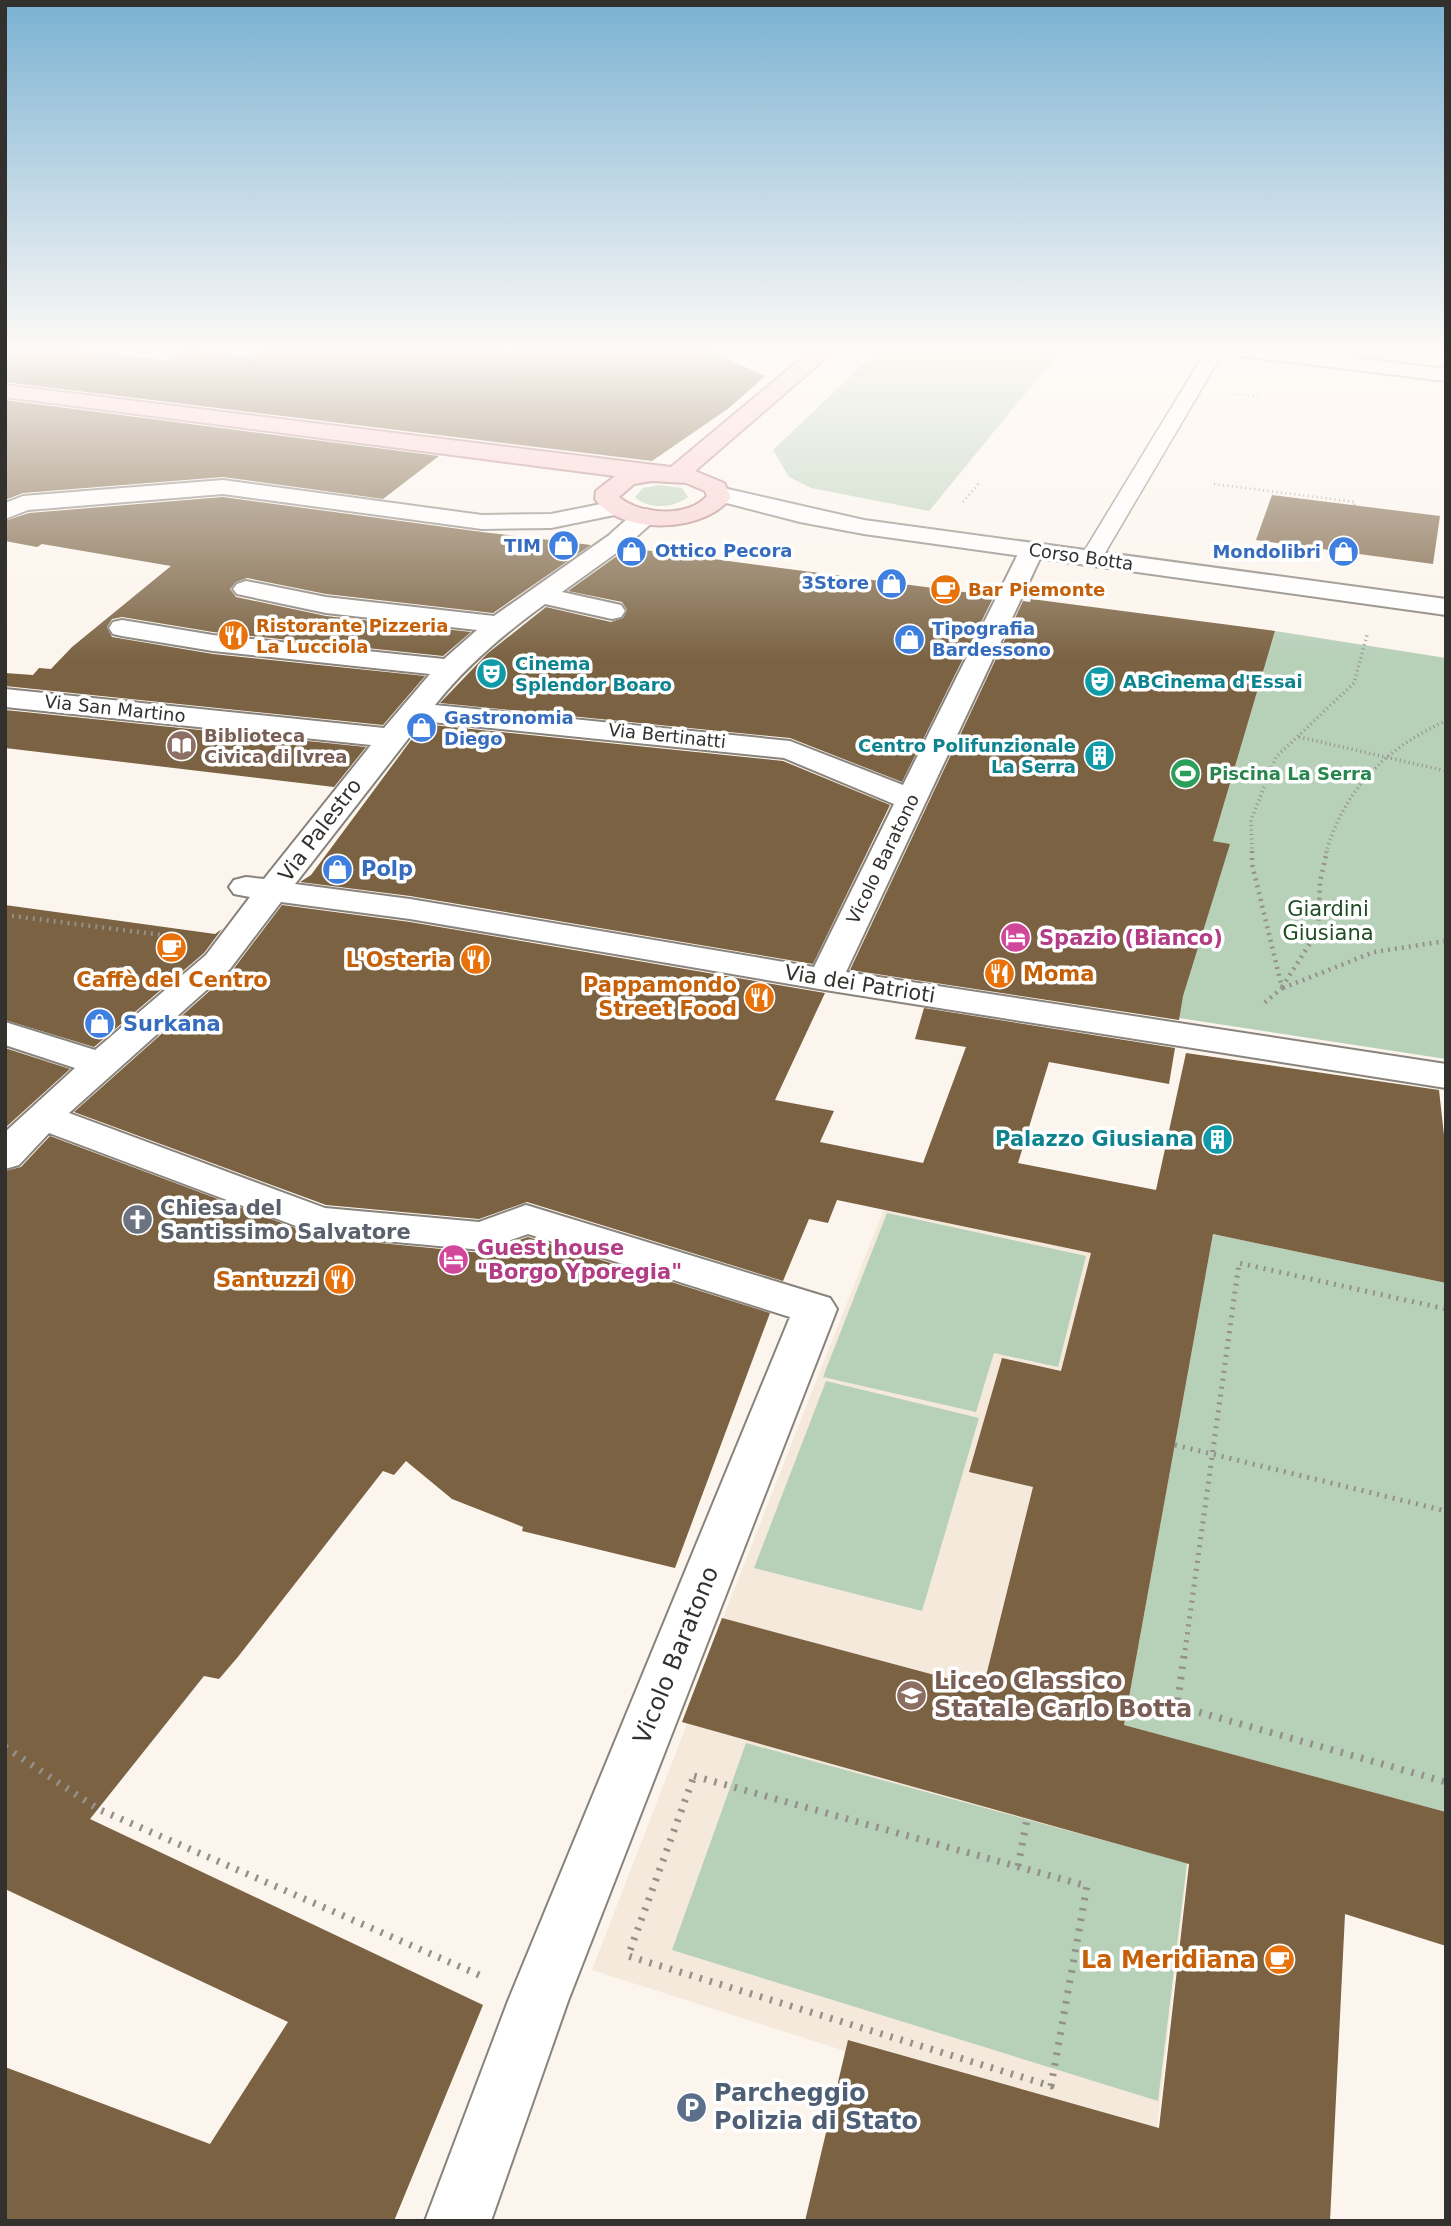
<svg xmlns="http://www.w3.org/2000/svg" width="1451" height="2226" font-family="'DejaVu Sans',sans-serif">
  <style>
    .built { fill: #f4e9db }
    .green { fill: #b7d0b8 }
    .building { fill: #7a6242 }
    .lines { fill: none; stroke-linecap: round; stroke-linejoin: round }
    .lane-casing { stroke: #88837c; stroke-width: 3 }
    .street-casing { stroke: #88837c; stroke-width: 4 }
    .secondary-casing { stroke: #88837c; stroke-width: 4 }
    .primary-casing { stroke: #b18282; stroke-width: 4 }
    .path-far4 { stroke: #94908a; stroke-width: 2.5; stroke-dasharray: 1 3.5; stroke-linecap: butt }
    .path-far3 { stroke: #94908a; stroke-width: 3.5; stroke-dasharray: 1 3.5; stroke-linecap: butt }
    .path-far2 { stroke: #94908a; stroke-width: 4.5; stroke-dasharray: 2 5; stroke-linecap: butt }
    .path-far1 { stroke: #94908a; stroke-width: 5; stroke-dasharray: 2 6; stroke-linecap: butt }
    .path { stroke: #94908a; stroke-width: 7; stroke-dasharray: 2.5 8; stroke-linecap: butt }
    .lane { fill: #fff; fill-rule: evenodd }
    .street { fill: #fff; fill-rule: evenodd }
    .secondary { fill: #fff; fill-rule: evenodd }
    .primary { fill: #f9ced0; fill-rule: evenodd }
    .labels { text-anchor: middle; stroke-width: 7; stroke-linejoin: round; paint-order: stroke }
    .far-shop-label { font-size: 18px; font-weight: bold; fill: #366cbe; stroke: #fff; text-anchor: end }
    .far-street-label { font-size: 18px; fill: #33312e; stroke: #fff }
    .far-food-label { font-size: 18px; font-weight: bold; fill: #c56008; stroke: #fff; text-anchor: start }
    .far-culture-label { font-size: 18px; font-weight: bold; fill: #0d838f; stroke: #fff; text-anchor: start }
    .far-education-label { font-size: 18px; font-weight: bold; fill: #785e54; stroke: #fff; text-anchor: start }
    .far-leisure-label { font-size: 18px; font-weight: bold; fill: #27864d; stroke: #fff; text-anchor: start }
    .street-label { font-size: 21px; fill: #33312e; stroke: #fff }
    .shop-label { font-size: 21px; font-weight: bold; fill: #366cbe; stroke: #fff; text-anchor: start }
    .park-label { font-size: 21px; fill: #1e4d23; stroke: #fff }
    .hotel-label { font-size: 21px; font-weight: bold; fill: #b23c85; stroke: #fff; text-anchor: start }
    .food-label { font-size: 21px; font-weight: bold; fill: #c56008; stroke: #fff; text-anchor: end }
    .culture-label { font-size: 21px; font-weight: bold; fill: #0d838f; stroke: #fff; text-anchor: end }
    .worship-label { font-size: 21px; font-weight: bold; fill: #5b616d; stroke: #fff; text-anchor: start }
    .near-street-label { font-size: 24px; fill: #33312e; stroke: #fff }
    .near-education-label { font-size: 24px; font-weight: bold; fill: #785e54; stroke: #fff; text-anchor: start }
    .near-food-label { font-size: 24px; font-weight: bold; fill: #c56008; stroke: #fff; text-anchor: end }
    .near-service-label { font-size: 24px; font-weight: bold; fill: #4e5e75; stroke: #fff; text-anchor: start }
  </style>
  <rect width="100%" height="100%" fill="#fcf5ed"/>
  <g class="built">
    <path d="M1275 349H1446V369Z"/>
    <path d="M884 1209 1205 1277 1446 1946 1188 1864 1157 2127 850 2040 845 2051 592 1970 687 1724 682 1722Z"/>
  </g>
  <g class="green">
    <path d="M879 349H1062L929 511 811 488 789 477 773 450Z"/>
    <path d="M659 485 682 488 688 497C674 508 648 510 635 497L643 488Z"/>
    <path d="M1275 631 1446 658V1059L1179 1018 1184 984 1229 844 1213 841Z"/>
    <path d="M887 1213 1086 1256 1058 1367 994 1353 976 1412 823 1377Z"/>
    <path d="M1213 1234 1446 1283V1812L1124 1725Z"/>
    <path d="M826 1381 979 1418 922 1611 754 1568Z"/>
    <path d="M746 1743 1187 1863 1158 2101 672 1950Z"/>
  </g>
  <g class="building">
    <path d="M5 349H65L165 360 184 349 249 357 264 349H706L765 376 729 408 652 461 5 382Z"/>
    <path d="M5 400 439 456 383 499 223 477 23 493 5 500Z"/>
    <path d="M1272 495 1440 516 1433 564 1256 540Z"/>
    <path d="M223 497 482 532 591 545 493 613 326 594 247 578 236 582 230 589 236 597 326 616 471 632 443 656 213 632 122 617 112 619 107 627 112 637 213 654 425 676 383 725 5 686V673L33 675 39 668 51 669 72 647 171 566 42 544 37 547 5 541V521L29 513Z"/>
    <path d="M628 548 668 553 994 596 902 782 790 738 440 703 488 653 546 607 611 622 623 618 627 610 622 602 568 591Z"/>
    <path d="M1031 599 1275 631 1213 841 1230 844 1183 996 1179 1020 850 970 1023 601 1030 602Z"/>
    <path d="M5 710 366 747 334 787 5 748Z"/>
    <path d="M423 724 783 761 890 805 813 964 410 896 300 882 311 875Z"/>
    <path d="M5 905 215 934 222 929 204 953 94 1047 5 1020Z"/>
    <path d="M282 905 410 922 825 993 775 1100 834 1111 820 1142 923 1163 966 1047 915 1039 924 1008 1175 1048 1169 1084 1049 1062 1018 1163 1156 1190 1186 1053 1439 1090 1446 1153V1283L1213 1234 1124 1725 1446 1812V1946L1345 1914 1330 2221H805L848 2040 1159 2128 1189 1864 682 1722 722 1618 983 1688 1033 1487 969 1472 1002 1358 1061 1371 1091 1253 837 1200 828 1223 809 1219 783 1281 527 1202 479 1219 326 1205 74 1112 232 971Z"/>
    <path d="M5 1048 70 1069 5 1128Z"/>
    <path d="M50 1136 319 1237 482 1253 528 1237 770 1313 675 1568 522 1531 523 1527 452 1499 406 1461 394 1475 383 1471 237 1658 219 1679 204 1676 90 1819 483 2005 394 2221H5V2067L210 2144 288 2022 5 1889V1171L21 1167Z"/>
  </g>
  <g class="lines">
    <defs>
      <path id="lane" d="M1207 349H1225L1102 558 1091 565 1083 563 1080 558Z"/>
      <g id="street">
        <path d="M223 480 482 515 551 514 616 501 624 503 628 508 624 513 551 528 482 529 223 494 28 510 5 519V503L23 496Z"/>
        <path d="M645 509 654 511 657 516 654 521 626 546 562 592 621 605 625 611 621 617 612 619 545 604C504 634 467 665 435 705L790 741 903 785 1020 550 1023 545H1041L1044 550 846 972 1446 1064V1088L825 990 410 919 281 902 230 969 69 1113 325 1208 479 1222 526 1205 830 1298 837 1309 568 2001 491 2221H425L508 2001 790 1317 528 1234 482 1250 320 1235 49 1133 19 1165 5 1169V1132L75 1068 5 1045V1022L95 1050 206 955 250 897 234 894 229 887 234 880 246 877 264 879 371 745 5 707V689L384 728 430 674 213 651 122 636 113 634 109 628 113 622 122 620 213 635 444 659 477 630 326 613 237 594 233 589 237 584 246 581 326 597 494 616 608 536 636 511ZM422 721 784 758 894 804 814 967 410 899 295 884Z"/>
      </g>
      <g id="secondary">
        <path d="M1220 349H1284L1446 369V381L1230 355Z"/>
        <path d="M719 487 864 520 1446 599V615L864 534 800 522 711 499 707 494 711 489Z"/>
      </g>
      <path id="primary" d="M813 349H836L695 471 724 483 731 497C706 533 621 536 595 499L596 491 615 476 5 397V385L671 467ZM652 481 686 483 705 491 707 496C688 518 640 515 619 497L634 484Z"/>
    </defs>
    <use href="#lane" class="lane-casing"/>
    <use href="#street" class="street-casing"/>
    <use href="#secondary" class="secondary-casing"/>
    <use href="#primary" class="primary-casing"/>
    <g class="path-far4">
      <path d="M1235 394 1259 397"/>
      <path d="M1214 484 1355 502 1354 505"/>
      <path d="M963 502 979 483"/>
    </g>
    <g class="path-far3">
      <path d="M1299 737 1446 771"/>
      <path d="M1252 853 1251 820 1276 757 1354 683 1367 635"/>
      <path d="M1326 853C1344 789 1387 747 1446 721"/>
    </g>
    <g class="path-far2">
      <path d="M1252 851V864L1282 988 1263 1004"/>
      <path d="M5 915 170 936"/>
      <path d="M1282 987 1318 931 1320 882 1327 851"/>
      <path d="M1283 988 1374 952 1446 941"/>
    </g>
    <g class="path-far1">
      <path d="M1175 1445 1446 1511"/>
      <path d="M1184 1658 1239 1263 1446 1309"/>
    </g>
    <g class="path">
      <path d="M1184 1656 1177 1706 1446 1782"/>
      <path d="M5 1747 98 1809 486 1978"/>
      <path d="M694 1776 1087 1886 1051 2086 628 1956Z"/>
      <path d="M1018 1866 1027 1819"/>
    </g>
    <use href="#lane" class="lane"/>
    <use href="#street" class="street"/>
    <use href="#secondary" class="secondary"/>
    <use href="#primary" class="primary"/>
  </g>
  <linearGradient id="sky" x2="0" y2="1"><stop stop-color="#7ab1d2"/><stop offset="0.53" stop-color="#fefaf7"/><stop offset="1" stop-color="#fefaf7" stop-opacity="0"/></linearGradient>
  <rect width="1451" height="661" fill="url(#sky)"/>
  <defs>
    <symbol id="shop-disc" viewBox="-11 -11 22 22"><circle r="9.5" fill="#3f7fe0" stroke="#fff"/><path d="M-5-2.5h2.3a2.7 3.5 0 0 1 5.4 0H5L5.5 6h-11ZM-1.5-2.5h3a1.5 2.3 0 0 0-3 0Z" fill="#fff"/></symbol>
    <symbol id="cafe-disc" viewBox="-11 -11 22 22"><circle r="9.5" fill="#e8710a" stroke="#fff"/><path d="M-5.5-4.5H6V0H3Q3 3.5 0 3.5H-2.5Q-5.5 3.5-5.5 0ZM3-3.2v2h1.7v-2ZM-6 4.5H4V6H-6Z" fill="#fff"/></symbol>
    <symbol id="restaurant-disc" viewBox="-11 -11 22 22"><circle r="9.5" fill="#e8710a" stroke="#fff"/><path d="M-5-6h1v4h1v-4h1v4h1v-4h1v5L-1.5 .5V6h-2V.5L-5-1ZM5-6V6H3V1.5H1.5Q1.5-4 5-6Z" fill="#fff"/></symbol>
    <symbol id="theatre-disc" viewBox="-11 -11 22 22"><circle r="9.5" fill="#0f9aa8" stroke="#fff"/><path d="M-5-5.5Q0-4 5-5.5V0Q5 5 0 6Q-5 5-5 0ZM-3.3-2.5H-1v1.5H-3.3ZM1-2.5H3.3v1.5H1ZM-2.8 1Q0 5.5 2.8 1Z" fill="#fff"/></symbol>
    <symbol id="library-disc" viewBox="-11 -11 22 22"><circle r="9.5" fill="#8d6e63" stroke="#fff"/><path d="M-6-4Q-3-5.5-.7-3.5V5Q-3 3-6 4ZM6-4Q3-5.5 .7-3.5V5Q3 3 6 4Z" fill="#fff"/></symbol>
    <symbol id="building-disc" viewBox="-11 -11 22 22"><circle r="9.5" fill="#0f9aa8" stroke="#fff"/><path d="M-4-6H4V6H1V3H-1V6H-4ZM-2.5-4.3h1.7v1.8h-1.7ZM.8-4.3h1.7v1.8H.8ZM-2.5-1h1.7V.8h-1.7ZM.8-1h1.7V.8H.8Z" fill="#fff"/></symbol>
    <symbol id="stadium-disc" viewBox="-11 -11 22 22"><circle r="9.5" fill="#2e9e5b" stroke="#fff"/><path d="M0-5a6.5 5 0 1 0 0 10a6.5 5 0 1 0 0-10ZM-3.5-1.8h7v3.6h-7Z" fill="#fff"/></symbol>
    <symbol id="hotel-disc" viewBox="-11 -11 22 22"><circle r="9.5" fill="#d1479c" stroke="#fff"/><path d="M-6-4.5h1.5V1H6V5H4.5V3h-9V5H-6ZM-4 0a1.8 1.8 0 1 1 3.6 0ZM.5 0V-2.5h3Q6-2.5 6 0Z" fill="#fff"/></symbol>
    <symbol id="church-disc" viewBox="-11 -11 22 22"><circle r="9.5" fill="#6b7280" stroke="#fff"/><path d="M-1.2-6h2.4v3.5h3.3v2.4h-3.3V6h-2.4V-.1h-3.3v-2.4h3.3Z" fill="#fff"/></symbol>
    <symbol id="school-disc" viewBox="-11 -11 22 22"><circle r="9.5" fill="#8d6e63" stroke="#fff"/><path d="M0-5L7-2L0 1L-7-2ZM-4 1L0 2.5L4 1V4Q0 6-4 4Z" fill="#fff"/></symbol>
    <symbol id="parking-disc" viewBox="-11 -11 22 22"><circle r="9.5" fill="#5c6f8a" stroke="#fff"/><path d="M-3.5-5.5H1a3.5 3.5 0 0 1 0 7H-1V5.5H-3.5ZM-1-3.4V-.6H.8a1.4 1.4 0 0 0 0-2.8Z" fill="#fff"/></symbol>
  </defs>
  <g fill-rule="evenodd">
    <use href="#shop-disc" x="546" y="528" width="35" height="35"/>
    <use href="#shop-disc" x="614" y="534" width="35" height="35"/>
    <use href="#shop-disc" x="1326" y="534" width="35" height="35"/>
    <use href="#shop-disc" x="874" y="566" width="35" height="35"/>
    <use href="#cafe-disc" x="928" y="572" width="35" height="35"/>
    <use href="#restaurant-disc" x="216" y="618" width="35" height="35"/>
    <use href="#shop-disc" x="892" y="622" width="35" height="35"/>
    <use href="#theatre-disc" x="474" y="656" width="35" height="35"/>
    <use href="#theatre-disc" x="1082" y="664" width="35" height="35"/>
    <use href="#shop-disc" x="404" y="710" width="35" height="35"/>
    <use href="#library-disc" x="164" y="728" width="35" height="35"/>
    <use href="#building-disc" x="1082" y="738" width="35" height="35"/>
    <use href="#stadium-disc" x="1168" y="756" width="35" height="35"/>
    <use href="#shop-disc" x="320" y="852" width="35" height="35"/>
    <use href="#hotel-disc" x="998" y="920" width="35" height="35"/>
    <use href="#cafe-disc" x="154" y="930" width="35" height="35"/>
    <use href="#restaurant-disc" x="458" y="942" width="35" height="35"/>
    <use href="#restaurant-disc" x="982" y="956" width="35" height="35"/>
    <use href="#restaurant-disc" x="742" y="980" width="35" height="35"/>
    <use href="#shop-disc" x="82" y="1006" width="35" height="35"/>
    <use href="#building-disc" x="1200" y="1122" width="35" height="35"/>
    <use href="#church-disc" x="120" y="1202" width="35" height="35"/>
    <use href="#hotel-disc" x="436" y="1242" width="35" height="35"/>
    <use href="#restaurant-disc" x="322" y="1262" width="35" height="35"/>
    <use href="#school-disc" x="894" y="1678" width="35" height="35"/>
    <use href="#cafe-disc" x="1262" y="1942" width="35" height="35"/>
    <use href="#parking-disc" x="674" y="2090" width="35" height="35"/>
  </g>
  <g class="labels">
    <g class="far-shop-label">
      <text x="541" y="552">TIM</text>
      <text x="655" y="557" text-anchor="start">Ottico Pecora</text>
      <text x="1321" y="558">Mondolibri</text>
      <text x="869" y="589">3Store</text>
      <text x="932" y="635" text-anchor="start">Tipografia<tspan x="932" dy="21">Bardessono</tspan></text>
      <text x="444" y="724" text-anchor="start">Gastronomia<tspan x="444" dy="21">Diego</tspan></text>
    </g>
    <g class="far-street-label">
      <text transform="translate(1081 557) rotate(8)" y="6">Corso Botta</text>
      <text transform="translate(115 709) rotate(6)" y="6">Via San Martino</text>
      <text transform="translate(667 736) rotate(6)" y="6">Via Bertinatti</text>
      <text transform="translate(883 859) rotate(-64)" y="6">Vicolo Baratono</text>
    </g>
    <g class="far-food-label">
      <text x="968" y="596">Bar Piemonte</text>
      <text x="256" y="632">Ristorante Pizzeria<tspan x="256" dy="21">La Lucciola</tspan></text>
    </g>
    <g class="far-culture-label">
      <text x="515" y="670">Cinema<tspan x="515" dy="21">Splendor Boaro</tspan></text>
      <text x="1123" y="688">ABCinema d'Essai</text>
      <text x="1076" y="752" text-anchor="end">Centro Polifunzionale<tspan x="1076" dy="21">La Serra</tspan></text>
    </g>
    <g class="far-education-label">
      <text x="204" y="742">Biblioteca<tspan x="204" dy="21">Civica di Ivrea</tspan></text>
    </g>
    <g class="far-leisure-label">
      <text x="1209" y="780">Piscina La Serra</text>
    </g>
    <g class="street-label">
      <text transform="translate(320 830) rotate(-53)" y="7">Via Palestro</text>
      <text transform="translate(860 984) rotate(9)" y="7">Via dei Patrioti</text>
    </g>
    <g class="shop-label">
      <text x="361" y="876">Polp</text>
      <text x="123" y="1031">Surkana</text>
    </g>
    <g class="park-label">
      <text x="1328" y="916">Giardini<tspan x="1328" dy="24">Giusiana</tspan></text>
    </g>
    <g class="hotel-label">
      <text x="1039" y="945">Spazio (Bianco)</text>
      <text x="477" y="1255">Guest house<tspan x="477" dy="24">"Borgo Yporegia"</tspan></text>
    </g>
    <g class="food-label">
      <text x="452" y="967">L'Osteria</text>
      <text x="1023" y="981" text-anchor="start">Moma</text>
      <text x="172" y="987" text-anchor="middle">Caffè del Centro</text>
      <text x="737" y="992">Pappamondo<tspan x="737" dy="24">Street Food</tspan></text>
      <text x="317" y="1287">Santuzzi</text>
    </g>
    <g class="culture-label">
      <text x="1194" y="1146">Palazzo Giusiana</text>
    </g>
    <g class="worship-label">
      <text x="160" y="1215">Chiesa del<tspan x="160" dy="24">Santissimo Salvatore</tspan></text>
    </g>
    <g class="near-street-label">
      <text transform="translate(676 1655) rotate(-68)" y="8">Vicolo Baratono</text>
    </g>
    <g class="near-education-label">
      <text x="934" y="1689">Liceo Classico<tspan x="934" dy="28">Statale Carlo Botta</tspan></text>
    </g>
    <g class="near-food-label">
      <text x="1256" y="1968">La Meridiana</text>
    </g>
    <g class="near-service-label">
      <text x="714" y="2101">Parcheggio<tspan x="714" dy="28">Polizia di Stato</tspan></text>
    </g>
  </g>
  <rect width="1451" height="2226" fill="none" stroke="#33312e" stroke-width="14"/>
</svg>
